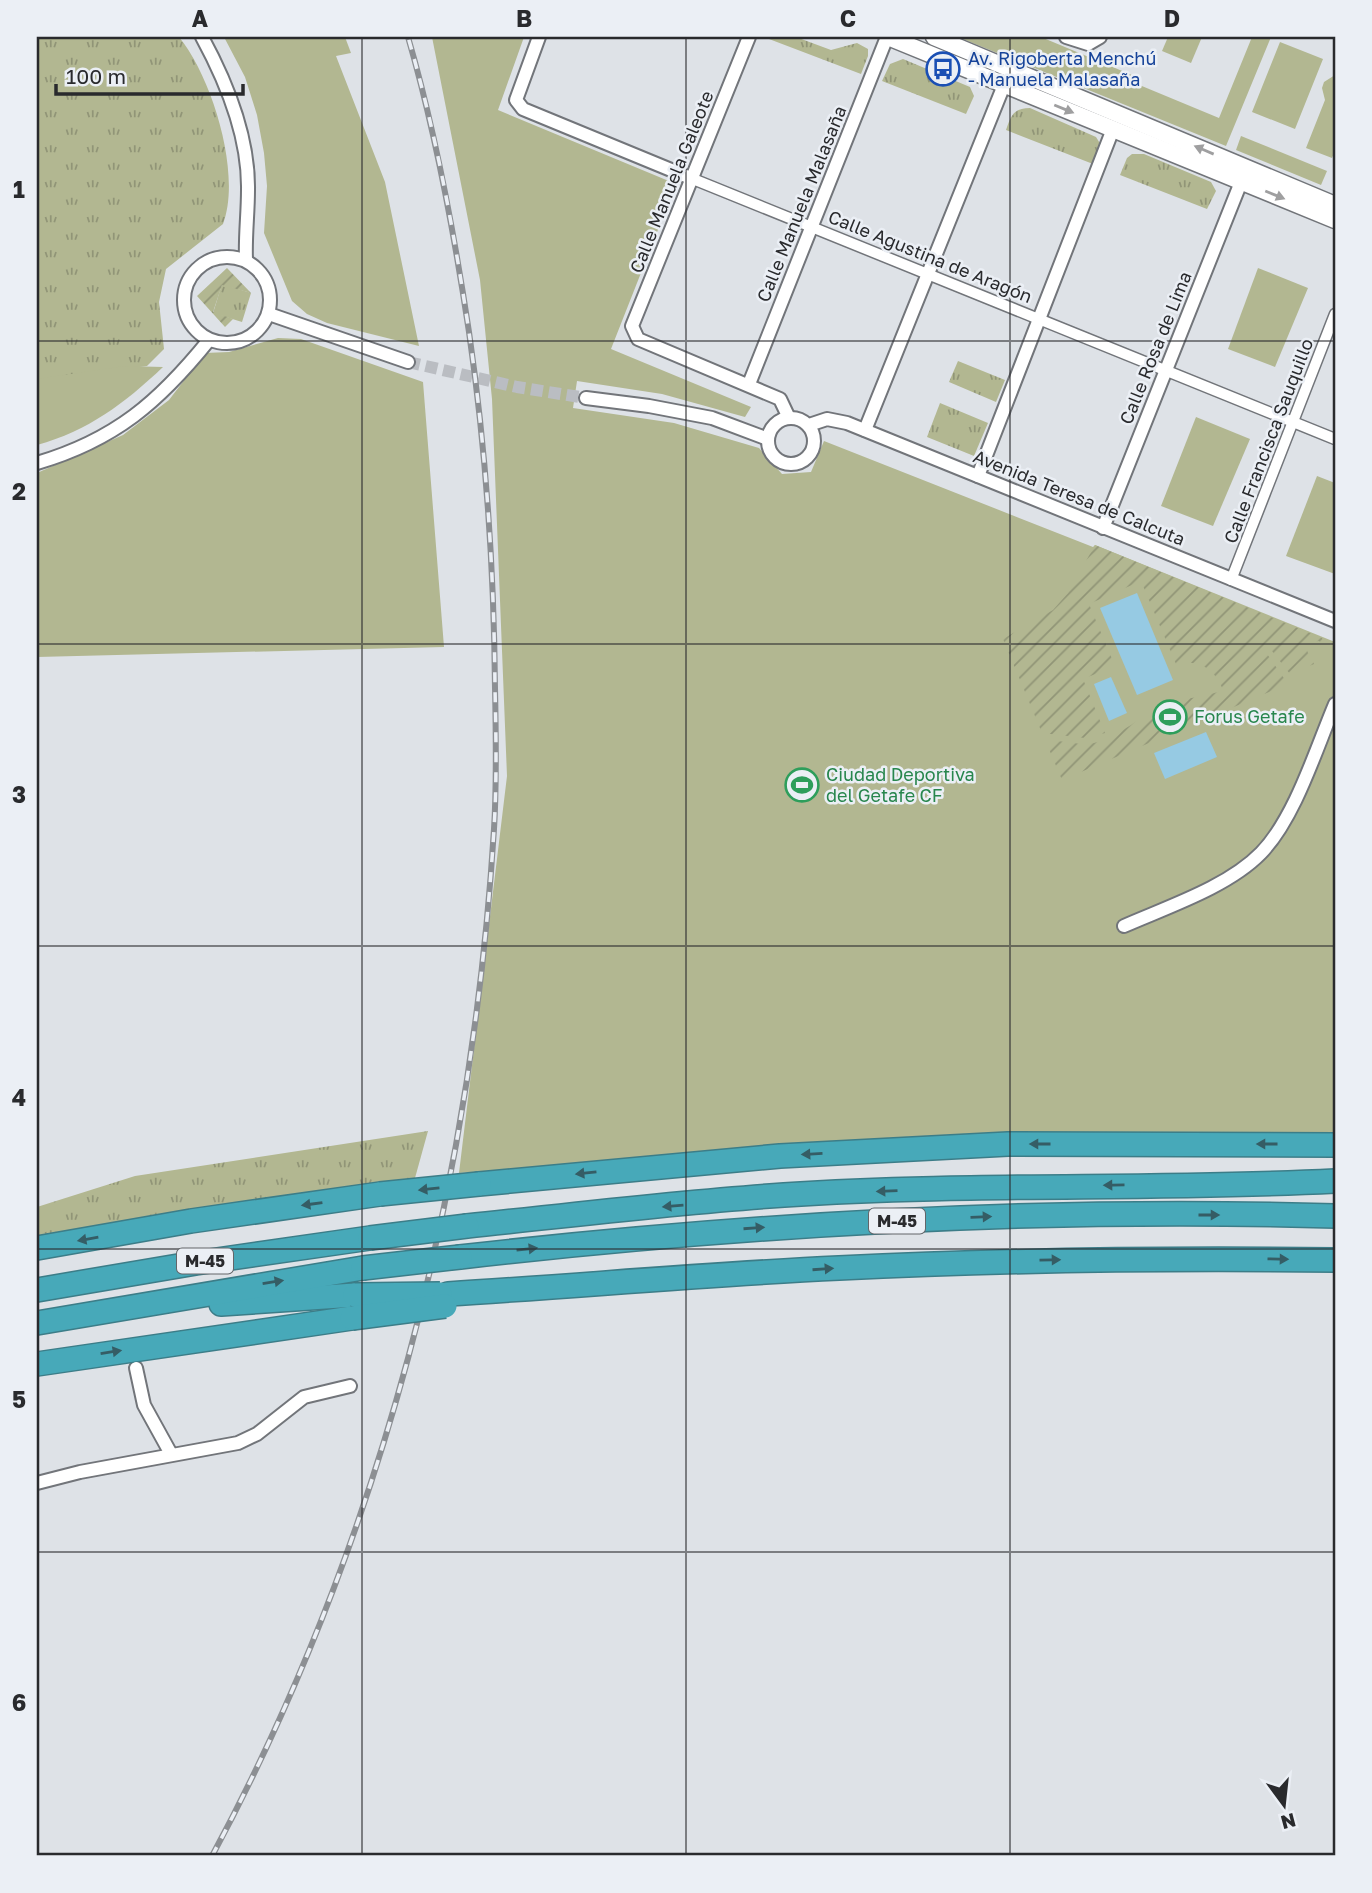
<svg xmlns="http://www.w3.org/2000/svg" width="1372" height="1893" font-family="'Golos Text',sans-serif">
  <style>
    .grass { fill: url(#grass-tufts) }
    .park { fill: #b2b791 }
    .garden { fill: url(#garden-furrows) }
    .water { fill: #96cae3 }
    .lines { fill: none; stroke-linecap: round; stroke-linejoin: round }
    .minor-tunnel { stroke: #babdc2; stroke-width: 12; stroke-dasharray: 12 6; stroke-linecap: butt }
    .pedestrian-casing { stroke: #72757a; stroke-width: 13 }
    .minor-casing { stroke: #72757a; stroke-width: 16 }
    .tertiary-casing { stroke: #72757a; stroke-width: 19 }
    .motorway-casing { stroke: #3c7d88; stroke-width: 26 }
    .pedestrian { stroke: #fff; stroke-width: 10 }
    .minor { stroke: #fff; stroke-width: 12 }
    .tertiary { stroke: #fff; stroke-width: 16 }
    .motorway { stroke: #47a9b9; stroke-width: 23 }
    .rail-casing { stroke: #8c8f93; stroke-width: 6 }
    .rail { stroke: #ebeff5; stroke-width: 3.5; stroke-dasharray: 10; stroke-linecap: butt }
    .motorway-bridge-casing { stroke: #3c7d88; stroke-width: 26; stroke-linecap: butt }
    .motorway-bridge { stroke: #47a9b9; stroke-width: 23 }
    .oneway { fill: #9f9fa0 }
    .oneway2 { fill: #355d65 }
    .grid { fill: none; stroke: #292a2d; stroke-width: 2; stroke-opacity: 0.55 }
    .labels { text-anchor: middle; stroke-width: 5; stroke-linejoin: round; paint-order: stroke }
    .shield { fill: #ebeff5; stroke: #636569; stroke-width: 2 }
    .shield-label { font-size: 16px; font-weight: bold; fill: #292a2d }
    .transit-label { font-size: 18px; fill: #164399; stroke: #ebeff5; text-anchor: start }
    .street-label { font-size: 18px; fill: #292a2d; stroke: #ebeff5 }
    .leisure-label { font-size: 18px; fill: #27864d; stroke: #ebeff5; text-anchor: start }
    .neatline { fill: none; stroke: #292a2d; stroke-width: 2.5 }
    .grid-label { font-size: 23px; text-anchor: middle; font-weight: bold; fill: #292a2d }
  </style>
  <defs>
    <pattern id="grass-tufts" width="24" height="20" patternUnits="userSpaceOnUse" patternTransform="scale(1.75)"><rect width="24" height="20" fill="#b2b791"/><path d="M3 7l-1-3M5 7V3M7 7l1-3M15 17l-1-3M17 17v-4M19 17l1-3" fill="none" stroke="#919577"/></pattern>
    <pattern id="garden-furrows" width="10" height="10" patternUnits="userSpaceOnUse" patternTransform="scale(1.75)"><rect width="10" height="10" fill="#b2b791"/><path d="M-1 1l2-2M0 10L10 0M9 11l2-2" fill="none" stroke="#919577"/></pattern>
  </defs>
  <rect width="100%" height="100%" fill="#dee2e7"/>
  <g class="grass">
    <path d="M37 37H179C212 77 242 174 223 224L166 269 159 302 164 349 147 366 37 381Z"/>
    <path d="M770 37H796L831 50 857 43 868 49V56L861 74 769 39Z"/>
    <path d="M903 59 970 87 974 96 966 114 882 81 890 64Z"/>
    <path d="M1030 108 1096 137 1101 145 1093 164 1006 130C1011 116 1013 108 1030 108Z"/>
    <path d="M1132 154H1144L1211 182 1216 191 1207 209 1120 175 1127 158Z"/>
    <path d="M222 284 251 293 242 322 213 313Z"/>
    <path d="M958 361 1005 380 996 402 949 382Z"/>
    <path d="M940 403 988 423 974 456 927 437Z"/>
    <path d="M428 1131 415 1178 37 1242V1207L135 1176Z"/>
  </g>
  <g class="park">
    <path d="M224 37H345L351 53 336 56 385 182 419 346 327 323 307 314 292 301 264 233 267 186 264 153 257 115 245 77Z"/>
    <path d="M432 37H524L498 110 676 184 611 349 751 407 745 417 662 394 577 381 573 408 674 423 759 448 782 474 811 472 824 441 1093 547 1095 545 1335 642V1134L1007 1137 459 1173 507 776 492 399 480 280Z"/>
    <path d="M958 37H1041L1139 78 1137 84 1219 118 1252 37H1271L1226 146Z"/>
    <path d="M1168 37H1202L1191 63 1162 51Z"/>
    <path d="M1280 42 1323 59 1295 129 1252 112Z"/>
    <path d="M1335 75V151L1332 158 1306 148 1325 100 1322 88 1324 82Z"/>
    <path d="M1241 136 1327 171 1321 185 1236 150Z"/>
    <path d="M1258 268 1308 288 1275 367 1228 349Z"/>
    <path d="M278 338 301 339 423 382 444 647 37 657V473L123 435 169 400 205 353 229 352Z"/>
    <path d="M125 366 163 367C125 403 88 431 37 445V379Z"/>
    <path d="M1196 417 1250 439 1213 526 1161 506Z"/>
    <path d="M1317 476 1335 483V574L1286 556Z"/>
  </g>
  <g class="garden">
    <path d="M227 268 251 293 222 285 213 312 233 319 225 327 197 296Z"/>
    <path d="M1095 545 1322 638 1325 647 1319 641 1311 642C1302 651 1311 655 1314 664L1290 674 1268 646 1265 651 1288 684 1062 780 1046 742C1061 738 1078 747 1094 743 1122 736 1140 715 1166 705 1184 697 1205 698 1223 690 1215 669 1200 659 1176 664L1141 581 1089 604 1115 666 1083 679 1105 733 1085 738 1042 733 1003 639 1053 610 1068 593Z"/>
  </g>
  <g class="water">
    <path d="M1137 593 1173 680 1137 695 1100 608Z"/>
    <path d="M1111 677 1127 713 1109 721 1094 684Z"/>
    <path d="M1206 732 1217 757 1165 779 1154 753Z"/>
  </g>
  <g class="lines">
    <path class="minor-tunnel" d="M408 362 517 387 586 398"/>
    <defs>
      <g id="pedestrian">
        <path d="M693 179 1335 439"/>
        <path d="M1231 580 1335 314"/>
      </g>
      <g id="minor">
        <path d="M202 37C227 83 249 136 248 190 248 214 245 236 246 260"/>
        <path d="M539 37 516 100 523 109 693 179"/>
        <path d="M749 37 632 326 638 339 780 399 789 418"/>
        <path d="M1066 37 1088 44 1100 37"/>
        <circle cx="227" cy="300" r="43"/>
        <path d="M269 314 408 362"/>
        <path d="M749 384 887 37"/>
        <path d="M586 398 649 406 712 418 768 439"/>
        <circle cx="791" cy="441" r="23"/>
        <path d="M809 425 827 419 847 423 1335 621"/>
        <path d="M865 430 1004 85"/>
        <path d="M37 463C115 440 159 402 209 340"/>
        <path d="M978 476 1113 129"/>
        <path d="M1103 528 1241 182"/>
        <path d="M1124 926C1167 907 1228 887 1261 853 1295 818 1316 749 1335 704"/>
        <path d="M136 1368 144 1405 171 1454"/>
        <path d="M37 1483 80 1472 238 1443 257 1434 304 1397 350 1386"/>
      </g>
      <g id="tertiary">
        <path d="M888 37 1335 220"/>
        <path d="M934 37 1335 205"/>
      </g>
      <g id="motorway">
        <path d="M479 1184 780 1156 1008 1144 1335 1145"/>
        <path d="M467 1226C572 1215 678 1202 784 1195 967 1183 1152 1190 1335 1181"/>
        <path d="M37 1248 191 1221 380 1194"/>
        <path d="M460 1257C750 1224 1043 1207 1335 1216"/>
        <path d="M37 1290 196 1263 370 1238"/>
        <path d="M448 1294C578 1286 709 1274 839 1268 1004 1260 1170 1258 1335 1260"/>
        <path d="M221 1304 355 1295"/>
        <path d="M37 1323 363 1268"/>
        <path d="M37 1364 352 1318"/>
      </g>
    </defs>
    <use href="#pedestrian" class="pedestrian-casing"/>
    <use href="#minor" class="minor-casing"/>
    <use href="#tertiary" class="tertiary-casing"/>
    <use href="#motorway" class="motorway-casing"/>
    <use href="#pedestrian" class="pedestrian"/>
    <use href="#minor" class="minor"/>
    <use href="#tertiary" class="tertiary"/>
    <use href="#motorway" class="motorway"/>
    <defs>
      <path id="rail" d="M212 1856C381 1541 472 1185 494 829 497 782 496 735 495 688 494 568 486 450 469 332 454 232 436 133 408 37"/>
    </defs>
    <use href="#rail" class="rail-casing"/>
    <use href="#rail" class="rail"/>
    <defs>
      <g id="motorway-bridge">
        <path d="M380 1194 479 1184"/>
        <path d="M370 1238 467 1226"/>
        <path d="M363 1268 460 1257"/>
        <path d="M355 1295 440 1294"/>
        <path d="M352 1318 445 1306"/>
      </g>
    </defs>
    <use href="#motorway-bridge" class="motorway-bridge-casing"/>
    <use href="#motorway-bridge" class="motorway-bridge"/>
  </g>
  <defs><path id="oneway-solid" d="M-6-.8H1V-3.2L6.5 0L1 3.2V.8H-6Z" transform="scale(1.75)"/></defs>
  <g class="oneway">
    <use href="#oneway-solid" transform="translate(1064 109) rotate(22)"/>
    <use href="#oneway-solid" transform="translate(1204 150) rotate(-157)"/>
    <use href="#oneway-solid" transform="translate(1275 195) rotate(22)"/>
  </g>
  <g class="oneway2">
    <use href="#oneway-solid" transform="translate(1040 1144) rotate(180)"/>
    <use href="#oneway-solid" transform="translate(1267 1144) rotate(-180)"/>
    <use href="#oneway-solid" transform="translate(812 1154) rotate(177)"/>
    <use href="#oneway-solid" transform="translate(586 1173) rotate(174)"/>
    <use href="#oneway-solid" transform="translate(1114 1185) rotate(179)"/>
    <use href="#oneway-solid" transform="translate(429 1189) rotate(174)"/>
    <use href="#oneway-solid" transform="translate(887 1191) rotate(178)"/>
    <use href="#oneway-solid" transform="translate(312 1204) rotate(172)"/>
    <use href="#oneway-solid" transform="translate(673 1206) rotate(175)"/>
    <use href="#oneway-solid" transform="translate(1209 1215)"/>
    <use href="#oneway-solid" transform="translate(981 1217) rotate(-2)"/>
    <use href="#oneway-solid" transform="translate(754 1228) rotate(-4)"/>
    <use href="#oneway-solid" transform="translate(88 1239) rotate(170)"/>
    <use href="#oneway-solid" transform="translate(527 1249) rotate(-6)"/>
    <use href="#oneway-solid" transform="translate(1278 1259) rotate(1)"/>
    <use href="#oneway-solid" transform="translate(1050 1260) rotate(-1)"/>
    <use href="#oneway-solid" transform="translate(823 1269) rotate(-4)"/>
    <use href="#oneway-solid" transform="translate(273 1282) rotate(-9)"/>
    <use href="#oneway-solid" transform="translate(111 1352) rotate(-9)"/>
  </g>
  <path class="grid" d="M362 37V1856M686 37V1856M1010 37V1856M37 341H1335M37 644H1335M37 946H1335M37 1249H1335M37 1552H1335"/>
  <defs>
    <symbol id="bus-ring" viewBox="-11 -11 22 22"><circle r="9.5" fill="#ebeff5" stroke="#1a4fb4" stroke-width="1.5"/><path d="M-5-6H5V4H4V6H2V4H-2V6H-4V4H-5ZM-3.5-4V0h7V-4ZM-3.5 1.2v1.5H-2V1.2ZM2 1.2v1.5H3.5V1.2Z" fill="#1a4fb4"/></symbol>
    <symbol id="stadium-ring" viewBox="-11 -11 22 22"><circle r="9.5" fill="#ebeff5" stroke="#2e9e5b" stroke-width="1.5"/><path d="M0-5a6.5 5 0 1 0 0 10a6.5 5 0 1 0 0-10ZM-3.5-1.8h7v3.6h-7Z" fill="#2e9e5b"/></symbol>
  </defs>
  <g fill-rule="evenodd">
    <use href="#bus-ring" x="924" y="50" width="38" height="38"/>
    <use href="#stadium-ring" x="1151" y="698" width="38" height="38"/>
    <use href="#stadium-ring" x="783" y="766" width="38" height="38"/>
  </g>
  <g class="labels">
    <g class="shield">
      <rect x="869" y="1208.5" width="56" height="25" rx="5"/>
      <rect x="177" y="1248.5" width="56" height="25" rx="5"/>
    </g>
    <g class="shield-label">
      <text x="897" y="1227">M-45</text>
      <text x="205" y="1267">M-45</text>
    </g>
    <g class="transit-label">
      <text x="968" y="65">Av. Rigoberta Menchú<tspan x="968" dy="21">- Manuela Malasaña</tspan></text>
    </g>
    <g class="street-label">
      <text transform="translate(672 182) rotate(-68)" y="6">Calle Manuela Galeote</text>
      <text transform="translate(802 204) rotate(-68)" y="6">Calle Manuela Malasaña</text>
      <text transform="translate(930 257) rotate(22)" y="6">Calle Agustina de Aragón</text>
      <text transform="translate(1156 348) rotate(-68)" y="6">Calle Rosa de Lima</text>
      <text transform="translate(1269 441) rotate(-69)" y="6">Calle Francisca Sauquillo</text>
      <text transform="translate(1079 498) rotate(22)" y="6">Avenida Teresa de Calcuta</text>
    </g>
    <g class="leisure-label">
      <text x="1194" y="723">Forus Getafe</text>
      <text x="826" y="781">Ciudad Deportiva<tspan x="826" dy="21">del Getafe CF</tspan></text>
    </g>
  </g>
  <rect width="1372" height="1893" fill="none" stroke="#ebeff5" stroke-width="77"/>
  <g transform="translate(1284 1805) rotate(165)" stroke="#ebeff5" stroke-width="5" paint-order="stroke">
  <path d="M0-5L12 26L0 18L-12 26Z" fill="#292a2d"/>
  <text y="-10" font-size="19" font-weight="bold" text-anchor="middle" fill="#292a2d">N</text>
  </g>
  <path d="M56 84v10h187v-10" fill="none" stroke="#292a2d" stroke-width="3.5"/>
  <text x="66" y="84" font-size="21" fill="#292a2d" stroke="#ebeff5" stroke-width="5" paint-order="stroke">100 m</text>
  <rect x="38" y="38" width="1296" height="1816" class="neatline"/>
  <g class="grid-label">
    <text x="200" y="27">A</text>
    <text x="524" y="27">B</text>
    <text x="848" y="27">C</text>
    <text x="1172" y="27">D</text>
    <text x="19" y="198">1</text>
    <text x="19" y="500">2</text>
    <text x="19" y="803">3</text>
    <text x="19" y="1106">4</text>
    <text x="19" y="1408">5</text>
    <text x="19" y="1711">6</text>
  </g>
</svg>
